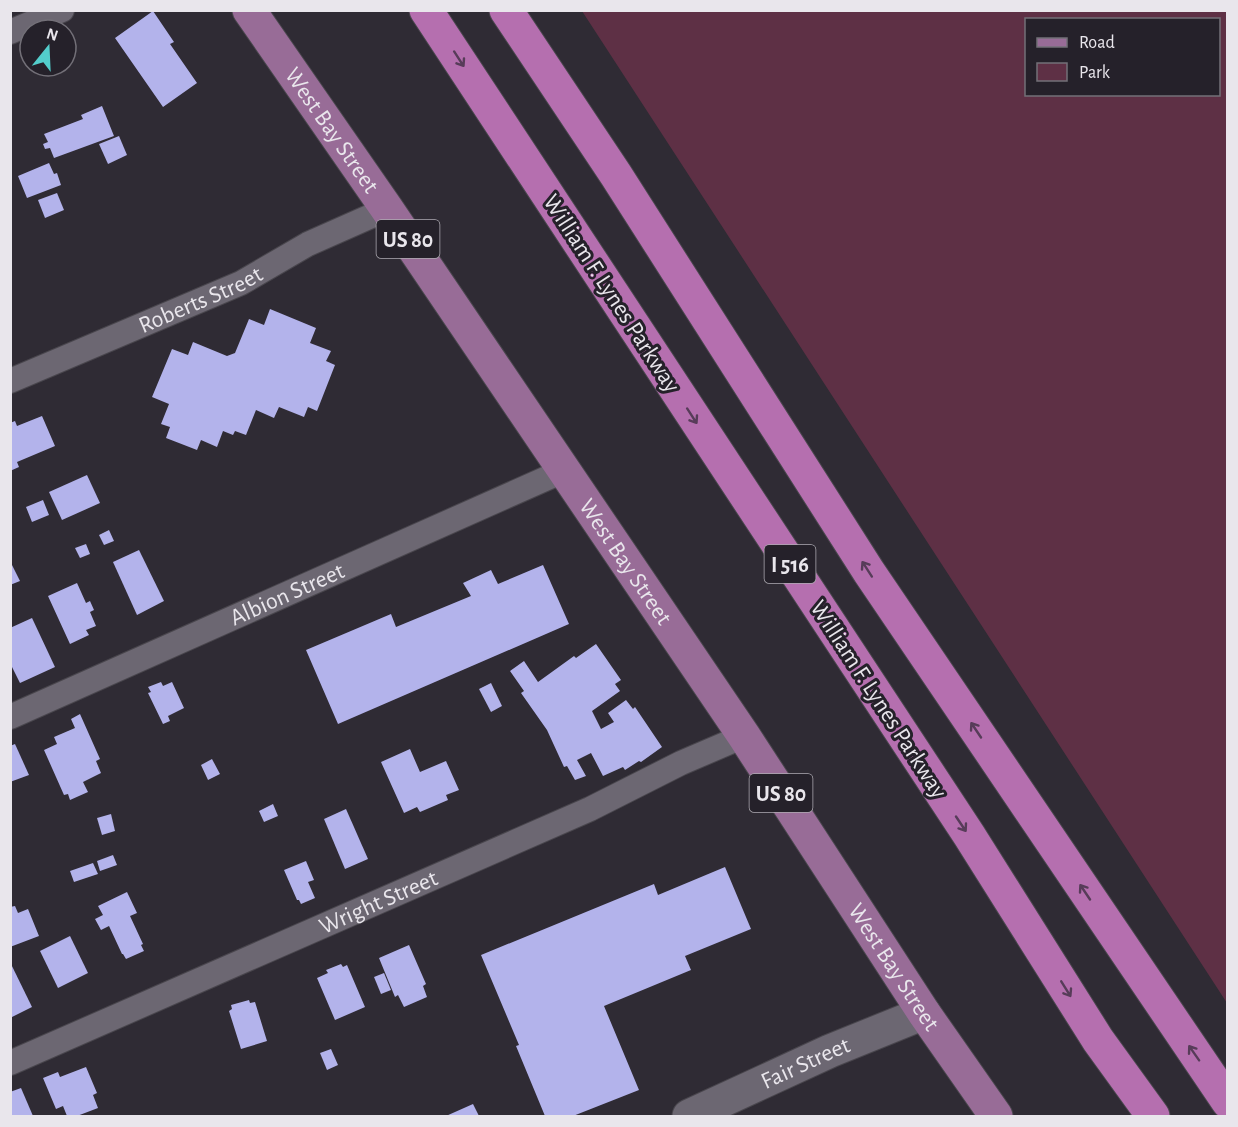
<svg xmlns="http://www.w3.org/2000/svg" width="1238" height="1127" font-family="'Alegreya Sans',sans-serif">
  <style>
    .green { fill: #5e3045; fill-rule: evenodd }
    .building { fill: #b3b3eb }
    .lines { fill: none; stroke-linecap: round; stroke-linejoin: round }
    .street-casing { stroke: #49464d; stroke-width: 26 }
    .secondary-casing { stroke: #49464d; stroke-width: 35 }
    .primary-casing { stroke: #49464d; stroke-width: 35 }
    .highway-casing { stroke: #49464d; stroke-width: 35 }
    .street { stroke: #6c6772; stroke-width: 24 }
    .secondary { stroke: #6c6772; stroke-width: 33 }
    .primary { stroke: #986c97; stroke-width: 33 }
    .highway { stroke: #b56faf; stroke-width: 33 }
    .oneway { stroke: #573c59 }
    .labels { text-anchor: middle; stroke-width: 6; stroke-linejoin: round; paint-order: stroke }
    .shield { fill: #25212a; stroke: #aeabb2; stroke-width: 1.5 }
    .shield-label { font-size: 22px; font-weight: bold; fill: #e9e6ec }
    .street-label { font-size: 24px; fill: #e9e6ec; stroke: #25212a }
  </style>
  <rect width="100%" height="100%" fill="#2f2b34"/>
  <path class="green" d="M582 11H1227V1003ZM1026 20H1218V94H1026Z"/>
  <g class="building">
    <path d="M153 11 174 42 170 44 197 83 163 107 115 38Z"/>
    <path d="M102 106 114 136 54 158 50 148 45 149 43 144 48 142 44 134 83 119 81 115Z"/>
    <path d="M119 136 127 155 108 164 99 144Z"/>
    <path d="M49 163 54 174 57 173 61 185 27 198 18 176Z"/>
    <path d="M57 193 64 210 45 218 38 200Z"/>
    <path d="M270 309 316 328 310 343 331 351 326 361 335 365 317 411 308 407 304 417 279 407 274 418 256 410 246 435 235 431 233 435 223 431 217 447 201 440 197 450 166 438 170 427 161 424 169 404 152 397 172 349 188 355 193 342 227 356 235 353 249 319 264 325Z"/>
    <path d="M42 416 55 446 17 462 19 467 10 471V423L15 421 17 426Z"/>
    <path d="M87 475 100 503 62 520 49 492Z"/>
    <path d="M43 500 49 515 32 522 26 507Z"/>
    <path d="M109 530 114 541 104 545 99 535Z"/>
    <path d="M86 544 90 554 80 558 75 548Z"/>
    <path d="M139 550 164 601 137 615 113 562Z"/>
    <path d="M10 561 20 581 10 585Z"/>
    <path d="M543 565 569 624 338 724 306 650 391 614 396 627 471 596 463 583 491 570 498 584Z"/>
    <path d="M77 583 86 603 90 601 94 610 90 612 96 626 86 630 89 635 70 644 48 596Z"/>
    <path d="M32 618 55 667 20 683 10 663V628Z"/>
    <path d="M596 644 621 680 615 684 620 691 592 711 601 729 614 722 608 713 626 700 633 709 635 707 662 747 641 762 639 761 625 770 623 767 603 776 591 753 577 760 586 776 575 780 567 766 564 767 547 730 521 693 524 691 510 671 524 661 538 682 574 656 576 658Z"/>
    <path d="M161 682 163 686 172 682 184 708 168 716 170 721 163 724 148 693 151 692 148 687Z"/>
    <path d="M491 683 502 706 491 712 479 689Z"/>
    <path d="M80 714 100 759 96 761 101 773 83 782 88 792 70 800 68 794 64 795 44 750 57 744 54 737 75 728 71 719Z"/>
    <path d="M15 744 29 775 10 782V746Z"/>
    <path d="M410 749 420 772 446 761 459 790 446 795 448 800 420 812 417 807 404 813 381 762Z"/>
    <path d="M212 759 220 774 208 780 201 765Z"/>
    <path d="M273 804 278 816 264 822 259 811Z"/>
    <path d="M346 809 368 859 345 869 324 819Z"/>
    <path d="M111 814 115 831 102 835 97 818Z"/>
    <path d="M113 855 117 865 100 871 97 861Z"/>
    <path d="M306 861 314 880 308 882 315 898 301 904 299 900H297L284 870Z"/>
    <path d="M93 863 98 874 74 882 70 871Z"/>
    <path d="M725 867 751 929 685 956 691 970 604 1006 639 1090 573 1116H545L516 1046 519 1045 481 955 654 884 658 895Z"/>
    <path d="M127 892 137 913 130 916 143 944 141 945 144 951 126 959 123 954H122L109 926 101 930 95 919 103 915 98 906Z"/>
    <path d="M15 906 18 913 28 909 39 936 10 947V907Z"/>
    <path d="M70 936 88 973 58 988 40 951Z"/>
    <path d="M409 945 426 984 423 986 427 997 404 1007 398 995 395 997 379 958Z"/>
    <path d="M10 962 32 1007 12 1017 10 1014Z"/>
    <path d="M341 964 343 967 347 965 365 1007 335 1020 317 978 328 973 326 970Z"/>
    <path d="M384 973 391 990 381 994 374 977Z"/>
    <path d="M249 1000 250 1003 255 1002 267 1041 241 1049 229 1011 232 1009 231 1005Z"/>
    <path d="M331 1049 338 1065 327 1070 320 1053Z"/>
    <path d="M86 1067 97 1093 93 1095 98 1108 77 1116H67L63 1106 56 1109 43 1078 58 1072 60 1077Z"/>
    <path d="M21 1088 33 1116H10V1092Z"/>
    <path d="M473 1104 479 1116H446Z"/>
  </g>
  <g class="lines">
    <defs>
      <g id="street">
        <path d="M10 32 62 10"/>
        <path id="s1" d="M10 381 241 283 308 244 387 209"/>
        <path id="s2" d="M10 717 563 471"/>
        <path id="s3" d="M10 1063 590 809 681 763 744 736"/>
      </g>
      <g id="secondary">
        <path id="s4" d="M689 1116 830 1051 924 1013"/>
      </g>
      <g id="primary">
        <path id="s5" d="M249 10 387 209 744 736 924 1013 996 1116"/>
      </g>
      <g id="highway">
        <path d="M426 10 969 835 1098 1040 1153 1116"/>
        <path d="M506 10 616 175 869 572 1228 1102"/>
      </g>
    </defs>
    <use href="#street" class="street-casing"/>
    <use href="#secondary" class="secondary-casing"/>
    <use href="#primary" class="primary-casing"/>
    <use href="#highway" class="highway-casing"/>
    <use href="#street" class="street"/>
    <use href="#secondary" class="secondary"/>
    <use href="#primary" class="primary"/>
    <use href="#highway" class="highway"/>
  </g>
  <defs><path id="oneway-shaft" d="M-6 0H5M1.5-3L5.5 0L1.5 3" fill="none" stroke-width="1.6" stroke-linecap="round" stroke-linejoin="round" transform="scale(1.5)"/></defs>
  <g class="oneway">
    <use href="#oneway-shaft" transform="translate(459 59) rotate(57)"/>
    <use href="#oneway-shaft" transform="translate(692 416) rotate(57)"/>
    <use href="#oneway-shaft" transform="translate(867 569) rotate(-123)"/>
    <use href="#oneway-shaft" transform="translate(976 730) rotate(-124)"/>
    <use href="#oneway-shaft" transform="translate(961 824) rotate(56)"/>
    <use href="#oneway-shaft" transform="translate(1085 892) rotate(-124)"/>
    <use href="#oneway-shaft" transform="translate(1066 989) rotate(58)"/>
    <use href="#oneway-shaft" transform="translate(1194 1053) rotate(-125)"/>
  </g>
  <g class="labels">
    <g class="shield">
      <rect x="376.5" y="220" width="63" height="38" rx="4.5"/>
      <rect x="764.5" y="545" width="51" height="38" rx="4.5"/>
      <rect x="749.5" y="774" width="63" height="38" rx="4.5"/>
    </g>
    <g class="shield-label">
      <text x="408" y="247">US 80</text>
      <text x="790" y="572">I 516</text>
      <text x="781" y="801">US 80</text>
    </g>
    <g class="street-label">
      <text dy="8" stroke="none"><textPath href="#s5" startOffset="146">West Bay Street</textPath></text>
      <text transform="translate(612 293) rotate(57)" y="8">William F. Lynes Parkway</text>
      <text dy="8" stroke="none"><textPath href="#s1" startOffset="207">Roberts Street</textPath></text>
      <text dy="8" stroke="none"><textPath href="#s5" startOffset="668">West Bay Street</textPath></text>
      <text dy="8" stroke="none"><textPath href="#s2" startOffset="303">Albion Street</textPath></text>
      <text transform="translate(879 699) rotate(57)" y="8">William F. Lynes Parkway</text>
      <text dy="8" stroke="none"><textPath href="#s3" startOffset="402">Wright Street</textPath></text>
      <text dy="8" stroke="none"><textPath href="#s5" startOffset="1154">West Bay Street</textPath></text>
      <text dy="8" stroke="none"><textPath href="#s4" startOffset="128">Fair Street</textPath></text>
    </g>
  </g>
  <rect width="1238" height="1127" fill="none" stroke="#e9e6ec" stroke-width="24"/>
  <rect x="1025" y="18" width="195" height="78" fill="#25212a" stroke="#737078" stroke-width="1.5"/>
  <rect x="1037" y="38" width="30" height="9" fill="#986c97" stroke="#737078" stroke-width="1.5"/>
  <text x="1079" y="48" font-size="18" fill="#e9e6ec">Road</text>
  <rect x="1037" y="63" width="30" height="18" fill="#5e3045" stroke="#737078" stroke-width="1.5"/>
  <text x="1079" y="78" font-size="18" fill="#e9e6ec">Park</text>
  <g transform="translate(48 48) rotate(18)"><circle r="28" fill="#25212a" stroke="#737078" stroke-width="1.5"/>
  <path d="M0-4.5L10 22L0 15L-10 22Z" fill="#53cdcb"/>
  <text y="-9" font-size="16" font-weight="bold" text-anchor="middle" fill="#e9e6ec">N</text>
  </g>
</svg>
